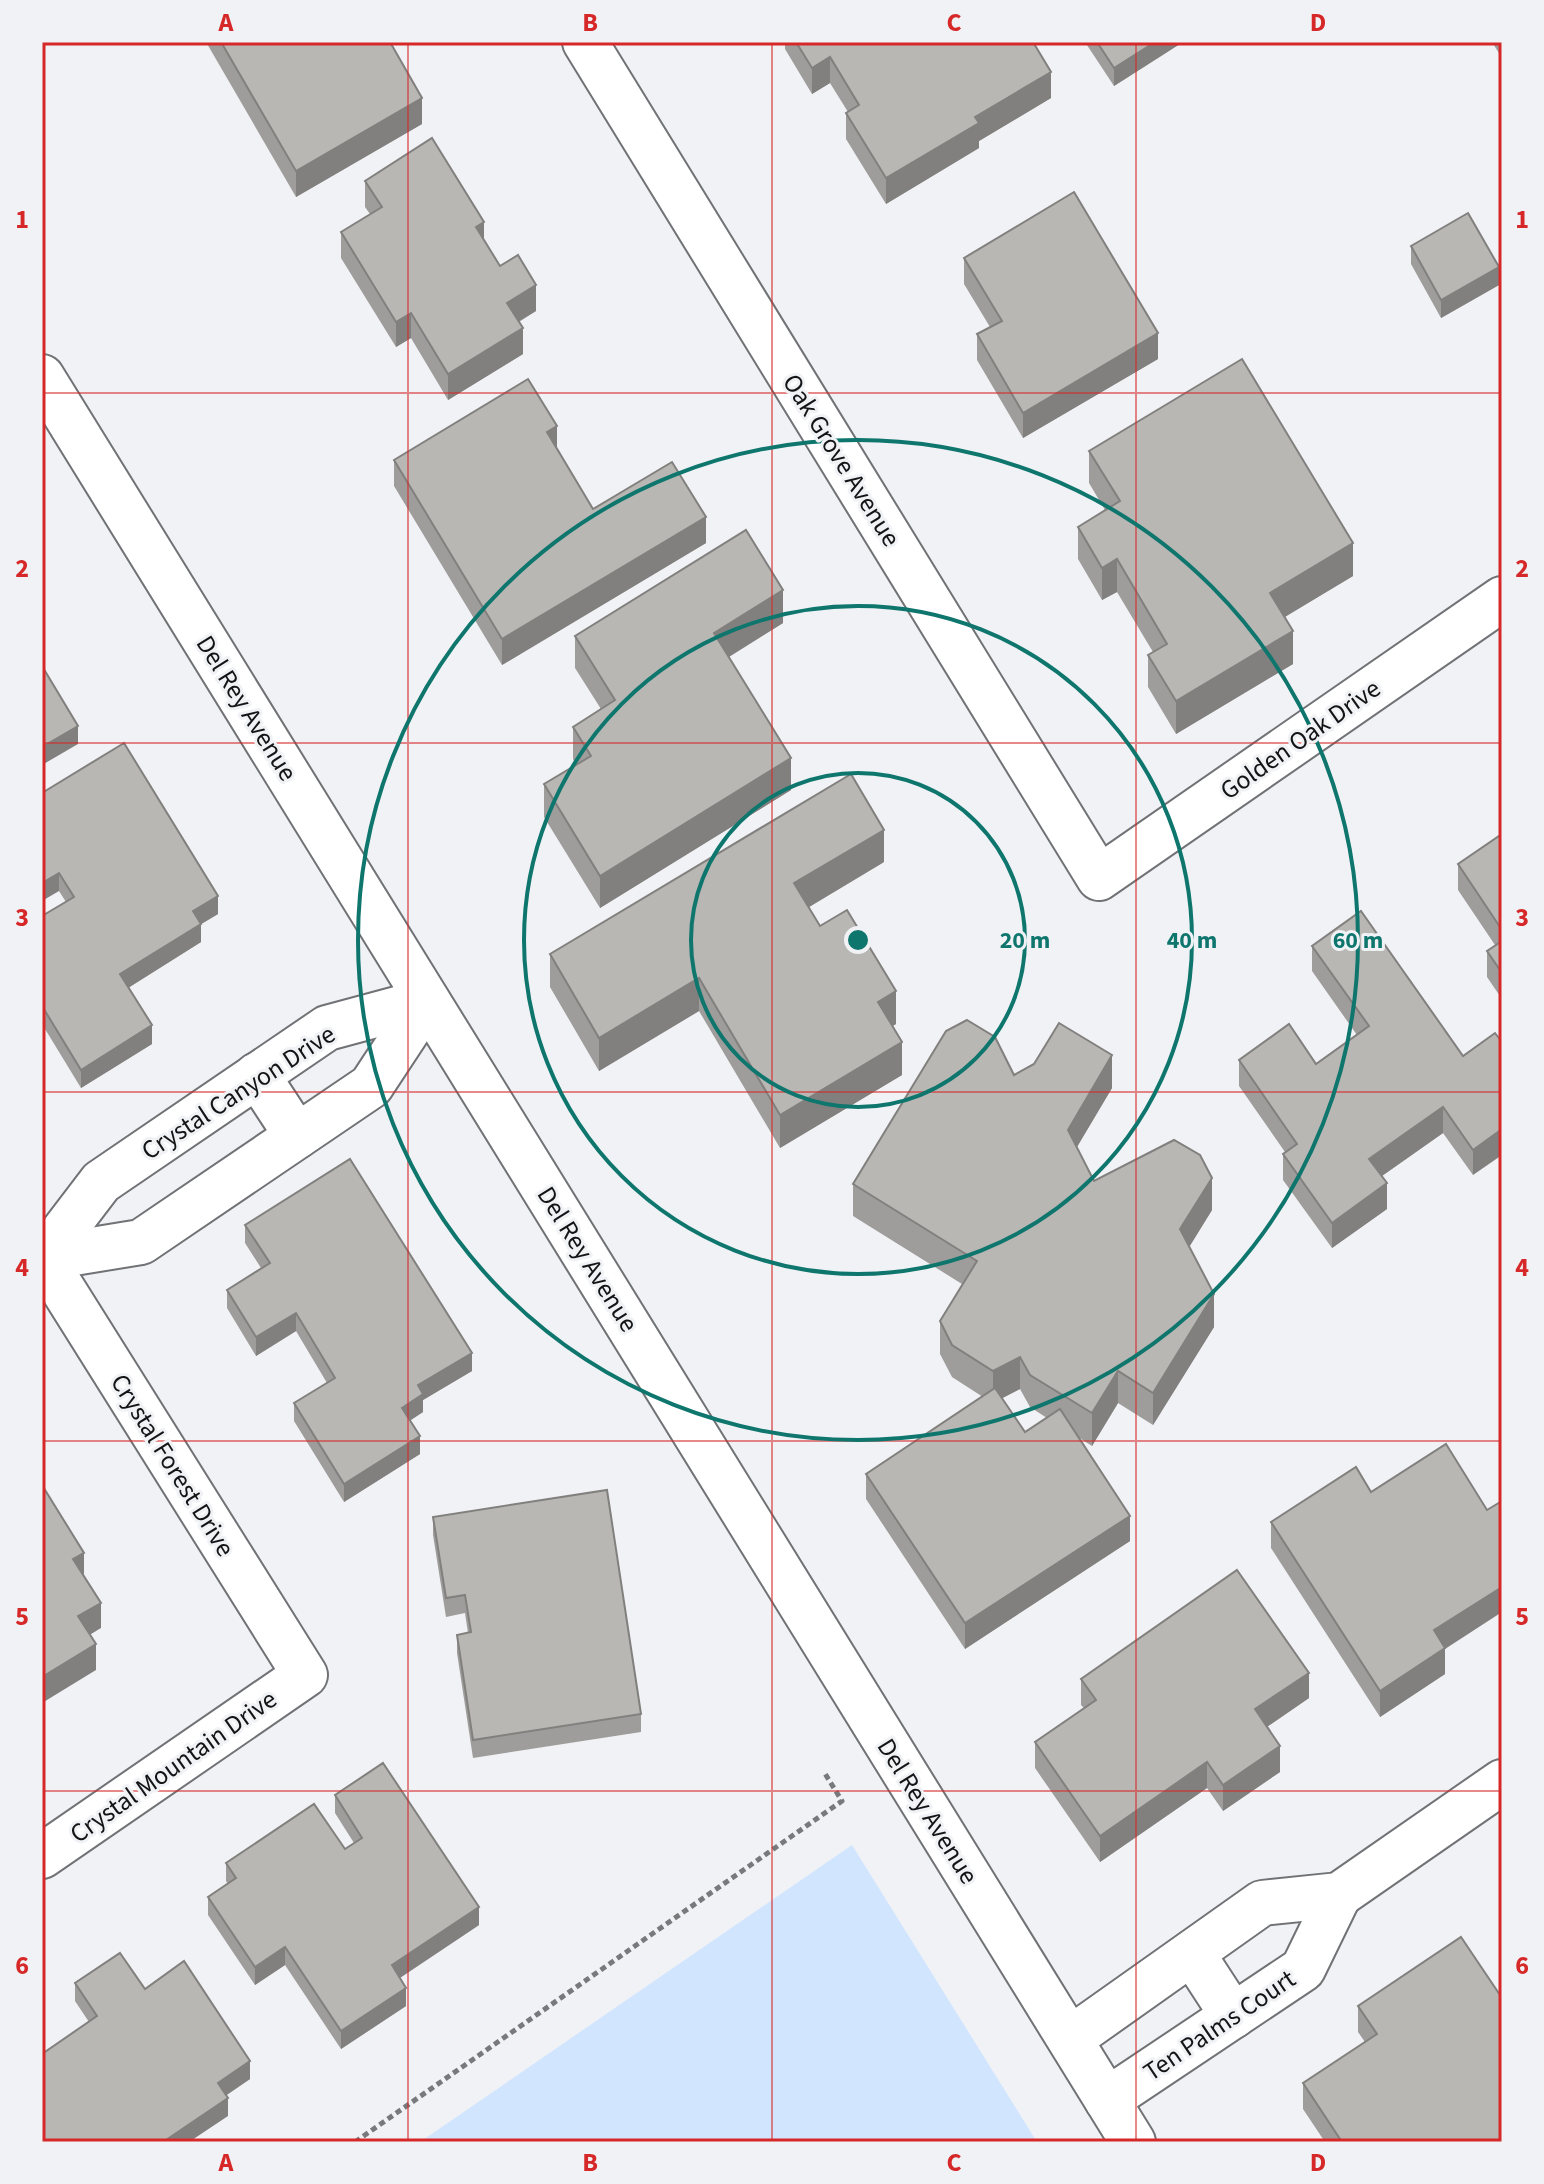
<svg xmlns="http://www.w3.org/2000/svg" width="1544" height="2184" font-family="'Source Sans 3',sans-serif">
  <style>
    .green { fill: #d1e5ff }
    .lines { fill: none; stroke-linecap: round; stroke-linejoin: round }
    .minor-casing { stroke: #707275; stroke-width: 48 }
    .path { stroke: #77797b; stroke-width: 5; stroke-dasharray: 6 4; stroke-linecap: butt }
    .minor { stroke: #fff; stroke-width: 44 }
    .wall { fill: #9f9d9b; fill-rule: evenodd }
    .shaded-wall { fill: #82807e }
    .building { fill: #b9b7b4; stroke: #82807e; stroke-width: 2 }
    .grid { fill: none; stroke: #d62828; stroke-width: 2; stroke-opacity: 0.55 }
    .ring { fill: none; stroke: #0f766e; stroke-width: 4 }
    .labels { text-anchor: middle; stroke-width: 6; stroke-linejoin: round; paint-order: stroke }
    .street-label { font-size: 26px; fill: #131415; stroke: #f0f2f5 }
    .centre { fill: #0f766e; stroke: #f0f2f5; stroke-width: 4 }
    .ring-label { font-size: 24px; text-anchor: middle; font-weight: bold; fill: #0f766e; stroke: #f0f2f5; stroke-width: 6; stroke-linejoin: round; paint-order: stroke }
    .neatline { fill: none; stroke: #d62828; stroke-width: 3 }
    .grid-label { font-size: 26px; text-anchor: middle; font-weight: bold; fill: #d62828 }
  </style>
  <rect width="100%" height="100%" fill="#f0f2f5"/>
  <path class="green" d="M852 1845 1037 2142H420Z"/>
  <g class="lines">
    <defs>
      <g id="minor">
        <path d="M585 42 1099 878 1502 599"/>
        <path d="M42 377 1133 2142"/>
        <path d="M257 1075 297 1136"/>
        <path d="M42 1256 305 1675 42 1856"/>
        <path d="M43 1258 141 1242 371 1086 427 1001"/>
        <path d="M43 1258 101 1182 327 1028 427 1001"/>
        <path d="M1192 1953 1233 2016"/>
        <path d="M1070 2039 1262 1903 1339 1895 1502 1782"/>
        <path d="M1107 2100 1303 1969 1339 1895"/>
      </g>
    </defs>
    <use href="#minor" class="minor-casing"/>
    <path class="path" d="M355 2142 842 1801 824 1772"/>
    <use href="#minor" class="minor"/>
  </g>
  <g class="wall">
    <path d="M206 42H390L422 124 296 197Z"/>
    <path d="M785 42H1033L1051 98 979 141V148L886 204 846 139V113L848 112 830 83 812 94 785 49Z"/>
    <path d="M1085 42H1183L1114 86Z"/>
    <path d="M1492 42H1502V58Z"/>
    <path d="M365 181 484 241 500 266 536 311 519 322 523 354 448 400 411 338 396 347 341 258V232L370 214 365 207Z"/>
    <path d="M1411 246 1499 285 1441 318 1411 264Z"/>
    <path d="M964 258 1158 359 1023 438 977 360V334L990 327 964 284Z"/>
    <path d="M557 448 593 509 706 543 502 665 394 486V460Z"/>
    <path d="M1089 451 1353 576 1284 617 1293 664 1176 734 1148 687V655L1153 652 1117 592 1102 600 1078 559V527L1105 510 1089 483Z"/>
    <path d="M783 623 729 657 791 790 600 908 544 817V784L576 765 573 759V727L601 709 575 668V636Z"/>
    <path d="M42 793 218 914 201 924V942L128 988 152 1044 81 1088 42 1024V916L66 902 59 891Z"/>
    <path d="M1502 834V999L1487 977V951L1495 945 1458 890V864Z"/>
    <path d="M884 862 809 907 820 926 896 1024 892 1026 902 1075 780 1148 699 1011 599 1071 550 987V954Z"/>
    <path d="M1312 946 1463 1056 1495 1033 1473 1175 1443 1133 1382 1176 1387 1209 1332 1248 1283 1180V1154L1285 1152 1239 1086V1060L1316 1064 1357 1035 1312 971Z"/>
    <path d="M1014 1075 1112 1088 1077 1147 1094 1181 1212 1210 1189 1247 1214 1327 1153 1425 1118 1403 1092 1446 1078 1437 1130 1541 965 1649 866 1499V1474L983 1397 952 1377 940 1354V1321L962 1284 853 1216V1184ZM1020 1389 1030 1407 1047 1418 1025 1432 1002 1398Z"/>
    <path d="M245 1225 472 1371 423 1400V1412L410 1420 420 1454 344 1502 294 1421V1403L327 1383 296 1331 256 1356 227 1308V1290L261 1268 245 1243Z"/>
    <path d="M433 1517 641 1714V1732L473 1758 457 1653V1635L468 1633 465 1613 446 1617 433 1535Z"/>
    <path d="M1271 1522 1445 1649V1674L1380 1717 1271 1548Z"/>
    <path d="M1081 1679 1309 1698 1267 1727 1280 1772 1223 1811 1207 1788 1100 1862 1035 1768V1742L1084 1708 1081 1705Z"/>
    <path d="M335 1795 479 1925 400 1978 406 2006 341 2049 285 1965 255 1985 208 1915V1897L228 1884 226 1881V1863L345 1849 354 1843 335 1813Z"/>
    <path d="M75 1983 145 1989 250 2079 226 2095 228 2116 89 2022 75 2001Z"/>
    <path d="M1358 2006 1502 2142H1325L1303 2109V2083L1365 2042 1358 2032Z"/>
  </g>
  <g class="shaded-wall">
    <path d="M1155 42H1183L1114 86V68Z"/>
    <path d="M830 57V83L812 94V68Z"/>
    <path d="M1051 72V98L979 141V148L886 204V178L975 117Z"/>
    <path d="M422 98V124L296 197V171Z"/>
    <path d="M484 222V248L476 227Z"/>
    <path d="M1499 267V285L1441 318V300Z"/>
    <path d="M536 285V311L507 328V303Z"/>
    <path d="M411 313V338L396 347V322Z"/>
    <path d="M523 328V354L448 400V374Z"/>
    <path d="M1158 333V359L1023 438V413Z"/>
    <path d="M557 426V452L547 432Z"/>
    <path d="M706 517V543L502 665V639Z"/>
    <path d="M1353 543V576L1270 626V593Z"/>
    <path d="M1117 559V592L1102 600V568Z"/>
    <path d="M783 590V623L714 666V633Z"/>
    <path d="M1293 631V664L1176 734V701Z"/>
    <path d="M78 726V744L42 765V747Z"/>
    <path d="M791 758V790L600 908V876Z"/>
    <path d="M884 830V862L794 916V883Z"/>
    <path d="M59 873V891L42 901V883Z"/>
    <path d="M218 896V914L193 929V911Z"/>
    <path d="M201 924V942L120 993V974Z"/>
    <path d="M699 978V1011L599 1071V1038Z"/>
    <path d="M896 991V1024L878 1035V1002Z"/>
    <path d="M152 1025V1044L81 1088V1070Z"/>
    <path d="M902 1042V1075L780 1148V1115Z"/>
    <path d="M1112 1055V1088L1068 1162V1130Z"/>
    <path d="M1443 1107V1133L1369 1185V1159Z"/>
    <path d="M1502 1129V1155L1473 1175V1150Z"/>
    <path d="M1212 1178V1210L1180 1262V1229Z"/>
    <path d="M1387 1183V1209L1332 1248V1223Z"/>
    <path d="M1214 1294V1327L1153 1425V1393Z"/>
    <path d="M296 1313V1331L256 1356V1337Z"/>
    <path d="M472 1353V1371L423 1400V1412L402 1426V1408L418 1385Z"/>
    <path d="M1020 1357V1389L993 1403V1371Z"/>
    <path d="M1118 1371V1403L1092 1446V1413Z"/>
    <path d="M420 1436V1454L344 1502V1484Z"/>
    <path d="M1130 1516V1541L965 1649V1623Z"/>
    <path d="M84 1553V1578L73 1559Z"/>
    <path d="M1502 1587V1612L1445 1649V1674L1380 1717V1691L1434 1630Z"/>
    <path d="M101 1603V1628L78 1642V1616Z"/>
    <path d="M96 1644V1670L42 1703V1677Z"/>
    <path d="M1309 1673V1698L1255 1735V1709Z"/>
    <path d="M1280 1746V1772L1223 1811V1785Z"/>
    <path d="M1207 1762V1788L1100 1862V1836Z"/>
    <path d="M479 1907V1925L392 1983V1965Z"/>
    <path d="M285 1947V1965L255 1985V1967Z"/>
    <path d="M406 1988V2006L341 2049V2031Z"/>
    <path d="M250 2061V2079L218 2101V2083Z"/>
    <path d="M228 2098V2116L189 2142H163Z"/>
  </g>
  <g class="building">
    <path d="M221 42H390L422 98 296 171Z"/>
    <path d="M796 42H1033L1051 72 975 117 979 123 886 178 846 113 859 105 830 57 812 68Z"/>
    <path d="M1097 42H1155L1114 68Z"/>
    <path d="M432 138 484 222 476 227 500 266 518 255 536 285 507 303 523 328 448 374 411 313 396 322 341 232 382 207 365 181Z"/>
    <path d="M1074 192 1158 333 1023 413 977 334 1002 321 964 258Z"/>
    <path d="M1468 213 1499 267 1441 300 1411 246Z"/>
    <path d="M1242 359 1353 543 1270 593 1293 631 1176 701 1148 655 1167 644 1117 559 1102 568 1078 527 1120 501 1089 451Z"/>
    <path d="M528 379 557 426 547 432 593 509 672 462 706 517 502 639 394 460Z"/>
    <path d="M746 530 783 590 714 633 791 758 600 876 544 784 591 756 573 727 615 700 575 636Z"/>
    <path d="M42 666 78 726 42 747Z"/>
    <path d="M124 743 218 896 193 911 201 924 120 974 152 1025 81 1070 42 1006V916L74 897 59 873 42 883V793Z"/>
    <path d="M851 774 884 830 794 883 820 926 847 910 896 991 878 1002 902 1042 780 1115 699 978 599 1038 550 954Z"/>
    <path d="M1502 834V930L1458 864Z"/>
    <path d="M1361 911 1463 1056 1495 1033 1502 1042V1129L1473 1150 1443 1107 1369 1159 1387 1183 1332 1223 1283 1154 1297 1144 1239 1060 1289 1024 1316 1064 1369 1026 1312 946Z"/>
    <path d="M1502 941V973L1487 951Z"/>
    <path d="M967 1020 995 1037 1014 1075 1034 1064 1059 1023 1112 1055 1068 1130 1094 1181 1174 1140 1200 1155 1212 1178 1180 1229 1214 1294 1153 1393 1118 1371 1092 1413 1030 1375 1020 1357 993 1371 952 1345 940 1321 977 1261 853 1184 946 1031Z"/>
    <path d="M350 1159 472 1353 418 1385 423 1394 402 1408 420 1436 344 1484 294 1403 335 1378 296 1313 256 1337 227 1290 270 1263 245 1225Z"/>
    <path d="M995 1388 1025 1432 1060 1409 1130 1516 965 1623 866 1474Z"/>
    <path d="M1446 1444 1487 1510 1502 1501V1587L1434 1630 1445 1648 1380 1691 1271 1522 1356 1467 1371 1492Z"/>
    <path d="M42 1485 84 1553 73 1559 101 1603 78 1616 96 1644 42 1677Z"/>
    <path d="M607 1490 641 1714 473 1740 457 1635 471 1632 465 1595 446 1598 433 1517Z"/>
    <path d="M1237 1570 1309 1673 1255 1709 1280 1746 1223 1785 1207 1762 1100 1836 1035 1742 1096 1700 1081 1679Z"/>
    <path d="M383 1763 479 1907 392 1965 406 1988 341 2031 285 1947 255 1967 208 1897 236 1878 226 1863 314 1804 345 1849 362 1838 335 1795Z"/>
    <path d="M1461 1937 1502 1998V2142H1342L1303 2083 1377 2034 1358 2006Z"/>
    <path d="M120 1953 145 1989 184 1961 250 2061 218 2083 228 2098 163 2142H42V2054L97 2016 75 1983Z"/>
  </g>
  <path class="grid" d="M408 42V2142M772 42V2142M1136 42V2142M42 393H1502M42 743H1502M42 1092H1502M42 1441H1502M42 1791H1502"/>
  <g class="ring">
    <circle cx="858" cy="940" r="167"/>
    <circle cx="858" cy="940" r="334"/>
    <circle cx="858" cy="940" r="500"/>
  </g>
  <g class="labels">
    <g class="street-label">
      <text transform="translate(842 460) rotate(58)" y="9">Oak Grove Avenue</text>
      <text transform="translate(247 708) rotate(58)" y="9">Del Rey Avenue</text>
      <text transform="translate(1300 739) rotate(-35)" y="9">Golden Oak Drive</text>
      <text transform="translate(238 1092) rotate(-33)" y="9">Crystal Canyon Drive</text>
      <text transform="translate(588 1259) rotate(58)" y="9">Del Rey Avenue</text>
      <text transform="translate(173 1465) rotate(58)" y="9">Crystal Forest Drive</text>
      <text transform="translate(173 1766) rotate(-35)" y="9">Crystal Mountain Drive</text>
      <text transform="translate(928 1811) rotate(58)" y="9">Del Rey Avenue</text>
      <text transform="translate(1219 2025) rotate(-34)" y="9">Ten Palms Court</text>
    </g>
  </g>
  <circle cx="858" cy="940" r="12" class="centre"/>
  <g class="ring-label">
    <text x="1025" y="948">20 m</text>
    <text x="1192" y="948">40 m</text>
    <text x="1358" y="948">60 m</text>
  </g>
  <rect width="1544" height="2184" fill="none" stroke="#f0f2f5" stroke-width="88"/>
  <rect x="44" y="44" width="1456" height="2096" class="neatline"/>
  <g class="grid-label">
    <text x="226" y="31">A</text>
    <text x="590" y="31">B</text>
    <text x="954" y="31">C</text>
    <text x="1318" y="31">D</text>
    <text x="22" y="228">1</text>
    <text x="1522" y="228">1</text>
    <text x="22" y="577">2</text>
    <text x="1522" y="577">2</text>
    <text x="22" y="926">3</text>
    <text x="1522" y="926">3</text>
    <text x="22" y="1276">4</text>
    <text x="1522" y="1276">4</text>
    <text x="22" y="1625">5</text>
    <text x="1522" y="1625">5</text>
    <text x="22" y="1974">6</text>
    <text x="1522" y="1974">6</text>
    <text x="226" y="2171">A</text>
    <text x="590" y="2171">B</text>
    <text x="954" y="2171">C</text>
    <text x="1318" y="2171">D</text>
  </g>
</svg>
